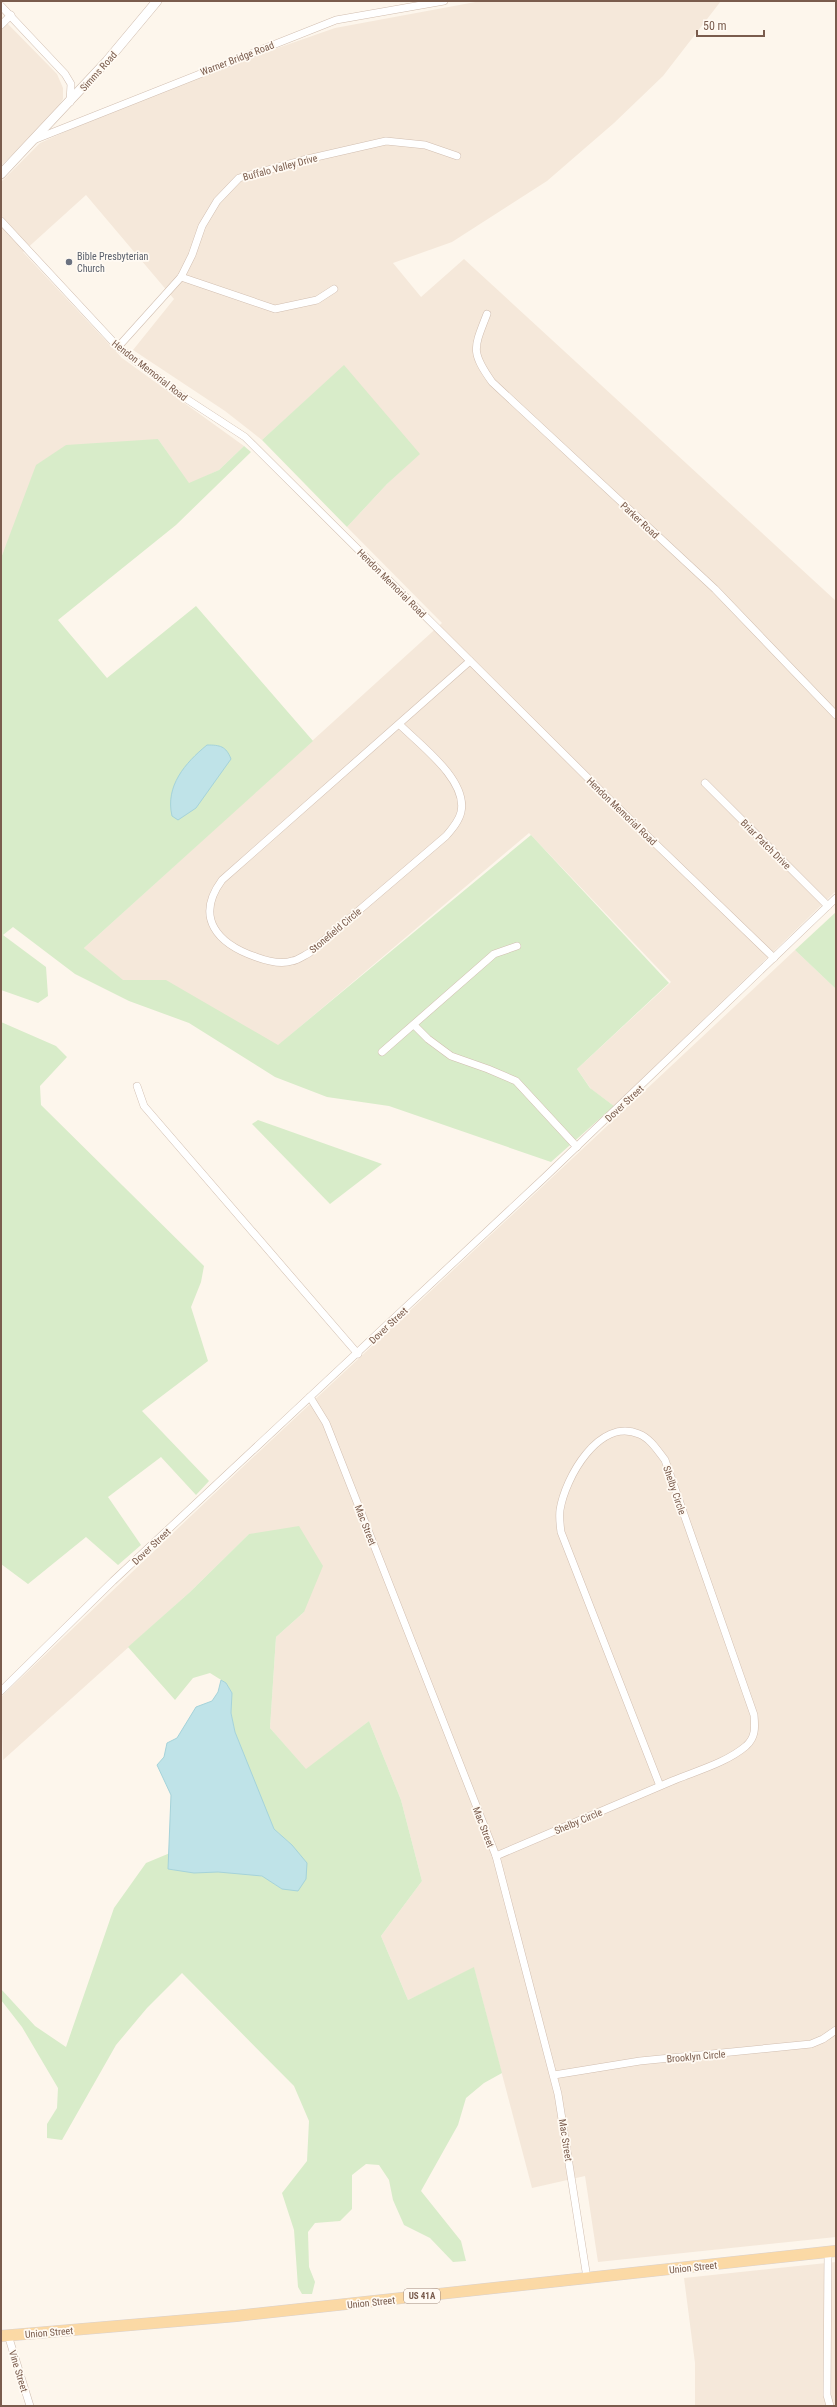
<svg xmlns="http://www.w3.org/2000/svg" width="837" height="2407" font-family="'Roboto Condensed',sans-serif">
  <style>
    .residential { fill: #f5e8da }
    .green { fill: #d8ecc9 }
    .water { fill: #bfe3e8; stroke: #a5d3da }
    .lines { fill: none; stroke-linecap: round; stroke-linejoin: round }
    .minor-casing { stroke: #d1beb0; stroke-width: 8 }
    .tertiary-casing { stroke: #d1beb0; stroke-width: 10 }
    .primary-casing { stroke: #dad1cd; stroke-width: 12 }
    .minor { stroke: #fff; stroke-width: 7 }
    .tertiary { stroke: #fff; stroke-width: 9 }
    .primary { stroke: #fbd9a5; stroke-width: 11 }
    .worship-dot { fill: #6b7280; stroke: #fffaf3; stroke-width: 1.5 }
    .labels { text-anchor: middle; stroke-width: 3.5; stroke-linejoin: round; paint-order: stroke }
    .shield { fill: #fffaf3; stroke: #a28b7f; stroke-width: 1 }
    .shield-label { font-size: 9px; font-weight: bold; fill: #7a5c4d }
    .street-label { font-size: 10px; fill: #7a5c4d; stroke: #fffaf3 }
    .worship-label { font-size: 10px; fill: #5b616d; stroke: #fffaf3; text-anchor: start }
  </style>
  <rect width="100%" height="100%" fill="#fdf6ec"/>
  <g class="residential">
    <path d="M481 1H721L663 76 614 123 547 181 452 242 393 263 421 297 464 259 836 601V891L614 1106 591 1089 577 1069 671 982 529 833 275 1048 121 980 84 948 442 623 347 527 387 484 419 454 344 366 262 440 225 411 133 350 174 299 86 195 23 252 122 358 244 446 219 470 189 484 158 439 16 521 1 558V182L40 143 96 118 246 59 335 28Z"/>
    <path d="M1 17 57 74 63 88V99L55 111 1 166Z"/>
    <path d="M795 950 836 989V2237L598 2262 585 2176 532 2188 474 1968 408 2000 381 1936 422 1881 401 1800 369 1721 306 1770 270 1728 276 1637 304 1612 249 1534 190 1592 3 1760 1 1697 215 1493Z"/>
    <path d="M836 2262V2406H695V2363L684 2278Z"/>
  </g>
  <g class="green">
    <path d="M344 365 420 454 387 484 347 527 262 440Z"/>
    <path d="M158 439 189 483 219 470 244 446 251 452 176 525 58 620 107 678 196 606 313 741 84 948 123 980H166L278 1045 531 835 669 983 577 1069 590 1088 614 1106 551 1162 389 1106 327 1097 275 1077 189 1023 129 1001 75 974 13 927 3 935 46 967 48 996 38 1003 1 990V558L36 465 66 445Z"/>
    <path d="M836 912V989L795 950Z"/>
    <path d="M1 1022 56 1046 67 1057 40 1086 41 1105 204 1266 201 1282 191 1307 208 1361 142 1411 209 1481 196 1495 161 1457 108 1497 141 1545 118 1565 86 1537 28 1584 1 1564Z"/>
    <path d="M258 1120 382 1164 330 1204 252 1124Z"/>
    <path d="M299 1526 323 1566 304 1612 276 1637 270 1728 306 1769 369 1721 401 1800 422 1881 381 1936 408 2000 474 1967 502 2073 484 2083 466 2098 458 2125 421 2191 461 2241 466 2261 453 2262 430 2238 404 2225 393 2200 389 2180 379 2165 366 2164 352 2175V2209L340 2221 315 2223 308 2232 309 2267 315 2282 312 2294H302L298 2287 294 2230 282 2193 307 2161 309 2121 294 2086 182 1973 147 2008 116 2045 62 2140 47 2138V2124L57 2108 58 2088 22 2027 1 2000V1989L35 2026 66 2047 114 1908 146 1863 170 1853 168 1869C199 1873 231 1869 261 1876 268 1878 275 1885 282 1889L292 1845 274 1829 262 1803 235 1732 231 1713 232 1693 226 1683 210 1673 193 1678 175 1700 128 1647 190 1592 249 1534Z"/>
  </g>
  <g class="water">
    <path d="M207 745C220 745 226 746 231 759L196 808 178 820 172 816C165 786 185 763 207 745Z"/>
    <path d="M221 1680 226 1683 232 1693 231 1713 235 1732 274 1829 292 1845 307 1863 306 1879 298 1891 282 1889 262 1876 218 1872 194 1873 168 1869 171 1795 157 1765 164 1757 167 1743 177 1738 196 1707 212 1701 218 1692Z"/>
  </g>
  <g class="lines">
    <defs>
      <g id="minor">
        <path d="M1 6 65 74 71 84 70 102"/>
        <path d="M1 25 11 15"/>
        <path d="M36 139 336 20 444 1"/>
        <path d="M1 221 118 347 179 394 245 437 606 796 774 958"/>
        <path d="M181 277 275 309 317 300 334 289"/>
        <path d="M487 314C474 348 470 351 492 382L715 589 836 715"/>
        <path d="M118 347 181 277 192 255 202 226 217 201 239 178 303 160 386 141 425 145 457 156"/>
        <path d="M399 724C420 745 468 780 461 812 459 821 452 829 446 836L309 953C303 956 298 960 292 961 281 965 267 961 256 957 218 944 194 918 222 880L470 661"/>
        <path d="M705 783 828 906"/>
        <path d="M414 1025 428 1039 451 1056 488 1069 516 1081 577 1147"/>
        <path d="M382 1052 494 954 517 946"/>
        <path d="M137 1086 144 1106 358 1354"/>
        <path d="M310 1397 326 1423 496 1856 558 2094 587 2278"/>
        <path d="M1 1691 113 1581 544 1178 836 898"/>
        <path d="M496 1856C555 1831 613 1806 672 1781 696 1771 726 1763 746 1746 756 1737 755 1727 754 1715L665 1460C658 1451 650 1438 639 1434 599 1417 565 1478 560 1510 559 1518 560 1524 561 1532L660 1786"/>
        <path d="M554 2075 640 2061 811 2044 823 2039 836 2030"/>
        <path d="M828 2252 827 2395 830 2406"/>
        <path d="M8 2335 30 2406"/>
      </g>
      <path id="tertiary" d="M1 174 107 61 157 1"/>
      <path id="primary" d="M1 2336 236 2316 836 2251"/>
    </defs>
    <use href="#minor" class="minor-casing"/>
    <use href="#tertiary" class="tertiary-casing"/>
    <use href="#primary" class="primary-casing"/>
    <use href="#minor" class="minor"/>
    <use href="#tertiary" class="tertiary"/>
    <use href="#primary" class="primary"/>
  </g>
  <circle class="worship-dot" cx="69" cy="262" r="4"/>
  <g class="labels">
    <rect class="shield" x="404" y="2289" width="36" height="14" rx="3"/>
    <g class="shield-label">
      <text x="422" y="2299">US 41A</text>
    </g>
    <g class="street-label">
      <text transform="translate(237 58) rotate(-21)" y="4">Warner Bridge Road</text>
      <text transform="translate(98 71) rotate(-48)" y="4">Simms Road</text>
      <text transform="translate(280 167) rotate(-15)" y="4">Buffalo Valley Drive</text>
      <text transform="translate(150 370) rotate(38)" y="4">Hendon Memorial Road</text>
      <text transform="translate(640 520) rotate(43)" y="4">Parker Road</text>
      <text transform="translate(392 583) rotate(45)" y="4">Hendon Memorial Road</text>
      <text transform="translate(622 811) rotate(44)" y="4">Hendon Memorial Road</text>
      <text transform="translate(766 844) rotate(45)" y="4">Briar Patch Drive</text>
      <text transform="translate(335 930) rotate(-40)" y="4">Stonefield Circle</text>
      <text transform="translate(624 1103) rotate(-43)" y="4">Dover Street</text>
      <text transform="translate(388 1325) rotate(-43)" y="4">Dover Street</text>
      <text transform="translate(675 1490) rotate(71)" y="4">Shelby Circle</text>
      <text transform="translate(366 1525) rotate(69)" y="4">Mac Street</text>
      <text transform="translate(151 1546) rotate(-43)" y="4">Dover Street</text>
      <text transform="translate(578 1821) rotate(-23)" y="4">Shelby Circle</text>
      <text transform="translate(484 1827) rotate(69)" y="4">Mac Street</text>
      <text transform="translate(696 2056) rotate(-5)" y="4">Brooklyn Circle</text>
      <text transform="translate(566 2140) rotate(81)" y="4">Mac Street</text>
      <text transform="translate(693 2267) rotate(-6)" y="4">Union Street</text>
      <text transform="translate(371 2302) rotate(-6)" y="4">Union Street</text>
      <text transform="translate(49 2332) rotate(-5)" y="4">Union Street</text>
      <text transform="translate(19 2371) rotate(73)" y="4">Vine Street</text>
    </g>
    <g class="worship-label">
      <text x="77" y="260">Bible Presbyterian<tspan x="77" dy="12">Church</tspan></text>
    </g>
  </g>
  <rect width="837" height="2407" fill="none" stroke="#7a5c4d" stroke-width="4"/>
  <path d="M697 30v6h67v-6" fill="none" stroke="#7a5c4d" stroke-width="2"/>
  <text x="703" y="30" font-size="12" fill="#7a5c4d" stroke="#fffaf3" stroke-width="3" paint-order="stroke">50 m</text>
</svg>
